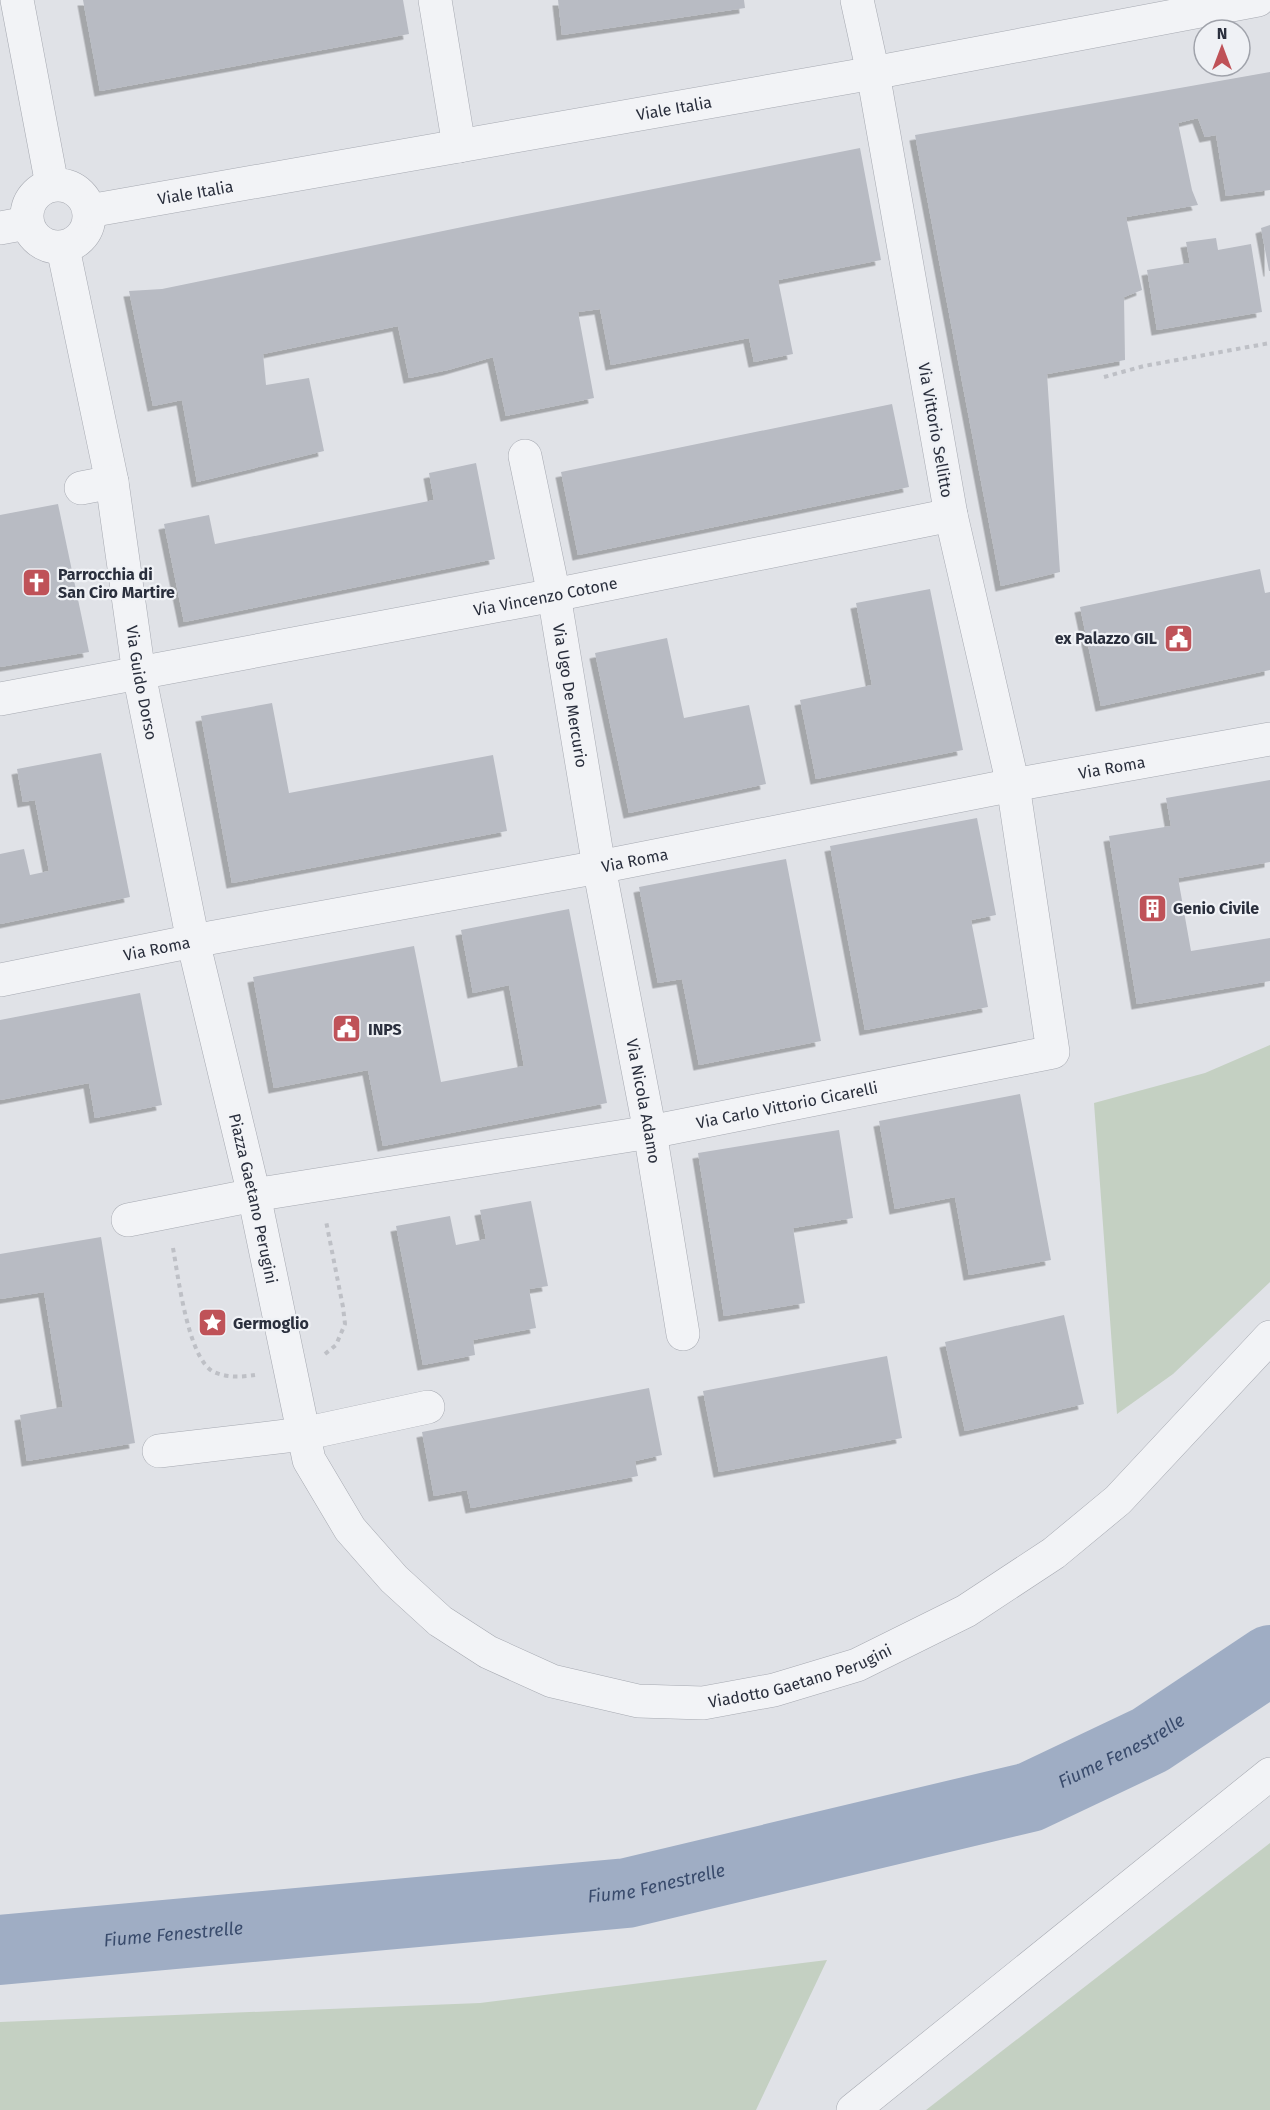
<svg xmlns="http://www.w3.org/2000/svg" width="1270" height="2110" font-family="'Fira Sans',sans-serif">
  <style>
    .green { fill: #c4d0c2 }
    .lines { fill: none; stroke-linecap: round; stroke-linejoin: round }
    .river { stroke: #9fadc4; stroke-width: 70 }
    .building { fill: #b8bbc3; filter: url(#shadow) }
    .minor-casing { stroke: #a6a9b1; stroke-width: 34 }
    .path { stroke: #bec0c6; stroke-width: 4; stroke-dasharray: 4.5 4.5; stroke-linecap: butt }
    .minor { stroke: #f2f3f6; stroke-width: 33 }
    .labels { text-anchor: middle; stroke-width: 4.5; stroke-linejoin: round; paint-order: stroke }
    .street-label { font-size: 16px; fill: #2a2f3d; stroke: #eff1f5 }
    .poi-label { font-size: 16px; font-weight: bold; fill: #2a2f3d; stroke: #eff1f5; text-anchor: start }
    .water-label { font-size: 18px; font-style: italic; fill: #394b6c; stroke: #eff1f5 }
  </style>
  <defs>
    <filter id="shadow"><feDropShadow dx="-5.5" dy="5.5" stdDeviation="0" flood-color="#0004"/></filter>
  </defs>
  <rect width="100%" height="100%" fill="#e0e2e7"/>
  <g class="green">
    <path d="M1270 1045V1282L1173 1374 1117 1414 1094 1103 1205 1073Z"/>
    <path d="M1270 1843V2110H926Z"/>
    <path d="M827 1960 756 2110H0V2022L480 2003Z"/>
  </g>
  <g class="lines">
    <path class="river" id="s1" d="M0 1950 627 1893 1030 1797 1150 1740 1270 1660"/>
  </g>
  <g class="building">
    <path d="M83 0H403L409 34 100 91Z"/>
    <path d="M558 0H744L745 8 562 35Z"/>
    <path d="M1270 72V190L1226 196 1216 135 1205 137 1198 118 1178 123 1192 190 1198 205 1126 217 1142 290 1124 297 1125 360 1047 374 1060 572 1001 586 915 135Z"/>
    <path d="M860 148 881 260 778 280 793 354 754 362 749 338 611 365 600 309 578 312 594 398 506 416 493 357 448 370 409 378 398 326 263 354 266 385 309 378 324 451 197 482 182 400 153 406 129 291 162 289 472 225Z"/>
    <path d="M1270 225V271H1269L1261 228Z"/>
    <path d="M1216 238 1218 250 1251 244 1262 312 1157 330 1147 270 1190 263 1186 242Z"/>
    <path d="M892 404 909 487 578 555 561 472Z"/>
    <path d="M476 463 495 559 184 622 164 524 209 515 215 544 434 500 429 473Z"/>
    <path d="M58 504 89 652 0 667V515Z"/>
    <path d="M1260 569 1265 593 1270 592V670L1101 706 1080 607Z"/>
    <path d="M930 589 963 750 816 779 800 700 872 685 856 603Z"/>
    <path d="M667 638 684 718 749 705 766 784 629 813 595 653Z"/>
    <path d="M272 703 289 793 493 755 507 831 232 883 201 716Z"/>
    <path d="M101 753 130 897 0 924V854L24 849 30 875 49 871 35 800 23 802 17 769Z"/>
    <path d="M1270 780V862L1178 878 1191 951 1270 938V981L1137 1004 1109 836 1171 826 1166 798Z"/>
    <path d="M977 818 996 915 971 920 988 1007 865 1030 830 846Z"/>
    <path d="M786 859 821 1041 699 1065 682 979 658 983 639 887Z"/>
    <path d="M569 909 607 1103 383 1146 368 1070 274 1088 253 977 414 946 441 1082 524 1066 509 985 473 993 461 930Z"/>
    <path d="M140 993 162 1105 95 1118 89 1083 0 1100V1020Z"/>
    <path d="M1020 1094 1051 1260 969 1275 955 1197 895 1209 879 1121Z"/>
    <path d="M839 1130 853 1218 793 1228 805 1303 724 1316 698 1153Z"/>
    <path d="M531 1201 548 1286 529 1289 536 1328 473 1340 475 1355 423 1365 396 1226 450 1216 456 1245 486 1239 480 1210Z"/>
    <path d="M101 1237 135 1443 27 1461 20 1415 63 1407 44 1292 0 1299V1254Z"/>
    <path d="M1064 1315 1084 1404 965 1431 945 1342Z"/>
    <path d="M887 1356 902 1438 719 1472 703 1391Z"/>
    <path d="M649 1388 662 1455 635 1461 638 1476 471 1508 467 1490 434 1496 422 1432Z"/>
  </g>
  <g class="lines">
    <defs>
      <g id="minor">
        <path d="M17 0 52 185"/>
        <path d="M435 0 459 146"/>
        <circle cx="58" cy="216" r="31"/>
        <path id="s2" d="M89 211 873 73 1258 0"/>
        <path d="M0 228 27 223"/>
        <path id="s3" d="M63 248 112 482 139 674 193 941 254 1195 309 1460 350 1529 394 1579 440 1621 488 1652 552 1681 638 1701 703 1703 774 1690 857 1665 966 1611 1054 1553 1118 1500 1270 1337"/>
        <path id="s4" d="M525 456 554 595 599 867 650 1132 683 1334"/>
        <path d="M81 488 112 482"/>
        <path id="s5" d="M0 699 554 595 951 515"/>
        <path id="s6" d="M0 980 193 941 599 867 1013 785 1270 739"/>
        <path id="s7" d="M128 1220 254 1195 650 1132 1053 1052 1013 785 951 515 873 73 857 0"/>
        <path d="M159 1451 303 1434 428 1407"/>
        <path d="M853 2110 1270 1774"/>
      </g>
    </defs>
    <use href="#minor" class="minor-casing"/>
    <g class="path">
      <path d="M1104 377 1144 366 1270 343"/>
      <path d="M173 1248C178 1275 188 1360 214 1372 227 1378 242 1377 255 1375"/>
      <path d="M325 1354 336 1345 345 1324 343 1307 326 1221"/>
    </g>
    <use href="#minor" class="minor"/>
  </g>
  <defs>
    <symbol id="church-square" viewBox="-11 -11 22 22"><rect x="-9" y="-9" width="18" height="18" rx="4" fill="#bf5258" stroke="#eff1f5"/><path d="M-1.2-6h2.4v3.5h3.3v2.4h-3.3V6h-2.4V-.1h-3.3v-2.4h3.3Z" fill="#fff"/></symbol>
    <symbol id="civic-square" viewBox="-11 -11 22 22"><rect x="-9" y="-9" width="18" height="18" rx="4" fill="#bf5258" stroke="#eff1f5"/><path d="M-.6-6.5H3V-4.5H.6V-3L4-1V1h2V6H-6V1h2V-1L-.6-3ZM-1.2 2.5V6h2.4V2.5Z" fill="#fff"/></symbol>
    <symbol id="building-square" viewBox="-11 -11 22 22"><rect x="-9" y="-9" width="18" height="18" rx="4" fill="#bf5258" stroke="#eff1f5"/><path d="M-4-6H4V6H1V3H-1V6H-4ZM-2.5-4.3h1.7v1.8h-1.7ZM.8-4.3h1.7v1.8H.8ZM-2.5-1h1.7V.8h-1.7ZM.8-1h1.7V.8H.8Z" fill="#fff"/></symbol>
    <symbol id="sight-square" viewBox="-11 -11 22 22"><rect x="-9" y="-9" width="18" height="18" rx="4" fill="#bf5258" stroke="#eff1f5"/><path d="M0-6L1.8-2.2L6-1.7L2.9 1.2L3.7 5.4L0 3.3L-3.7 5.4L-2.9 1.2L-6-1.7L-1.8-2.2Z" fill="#fff"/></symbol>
  </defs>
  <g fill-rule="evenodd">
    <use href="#church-square" x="20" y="566" width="33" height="33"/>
    <use href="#civic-square" x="1162" y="622" width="33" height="33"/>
    <use href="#building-square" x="1136" y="892" width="33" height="33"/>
    <use href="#civic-square" x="330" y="1012" width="33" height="33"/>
    <use href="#sight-square" x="196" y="1306" width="33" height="33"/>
  </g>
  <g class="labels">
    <g class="street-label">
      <text dy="6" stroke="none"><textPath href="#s2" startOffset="594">Viale Italia</textPath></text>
      <text dy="6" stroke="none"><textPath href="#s2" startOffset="108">Viale Italia</textPath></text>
      <text transform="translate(936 430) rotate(80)" y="6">Via Vittorio Sellitto</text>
      <text dy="6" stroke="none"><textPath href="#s5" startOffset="555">Via Vincenzo Cotone</textPath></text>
      <text dy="6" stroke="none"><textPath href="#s3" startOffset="442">Via Guido Dorso</textPath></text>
      <text dy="6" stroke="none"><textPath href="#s4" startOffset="244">Via Ugo De Mercurio</textPath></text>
      <text dy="6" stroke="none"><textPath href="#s6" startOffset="1132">Via Roma</textPath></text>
      <text dy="6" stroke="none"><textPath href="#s6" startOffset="646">Via Roma</textPath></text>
      <text dy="6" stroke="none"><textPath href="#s6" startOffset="160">Via Roma</textPath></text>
      <text dy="6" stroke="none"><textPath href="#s4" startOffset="656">Via Nicola Adamo</textPath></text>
      <text dy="6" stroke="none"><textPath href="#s7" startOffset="669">Via Carlo Vittorio Cicarelli</textPath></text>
      <text dy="6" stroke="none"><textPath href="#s3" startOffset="970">Piazza Gaetano Perugini</textPath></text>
      <text dy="6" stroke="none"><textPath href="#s3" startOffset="1828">Viadotto Gaetano Perugini</textPath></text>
    </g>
    <g class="poi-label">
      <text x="58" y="580">Parrocchia di<tspan x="58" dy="18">San Ciro Martire</tspan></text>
      <text x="1157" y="644" text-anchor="end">ex Palazzo GIL</text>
      <text x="1173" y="914">Genio Civile</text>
      <text x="368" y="1035">INPS</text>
      <text x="233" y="1329">Germoglio</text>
    </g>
    <g class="water-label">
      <text dy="6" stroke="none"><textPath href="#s1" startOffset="1146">Fiume Fenestrelle</textPath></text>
      <text dy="6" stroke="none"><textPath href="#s1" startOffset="660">Fiume Fenestrelle</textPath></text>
      <text dy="6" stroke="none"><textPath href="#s1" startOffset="174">Fiume Fenestrelle</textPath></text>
    </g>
  </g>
  <g transform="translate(1222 48)"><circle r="28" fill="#eff1f5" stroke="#a0a3ab" stroke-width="1.5"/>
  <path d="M0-4.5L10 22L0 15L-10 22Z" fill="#bf5258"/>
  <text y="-9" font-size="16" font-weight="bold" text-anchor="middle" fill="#2a2f3d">N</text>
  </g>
</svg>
